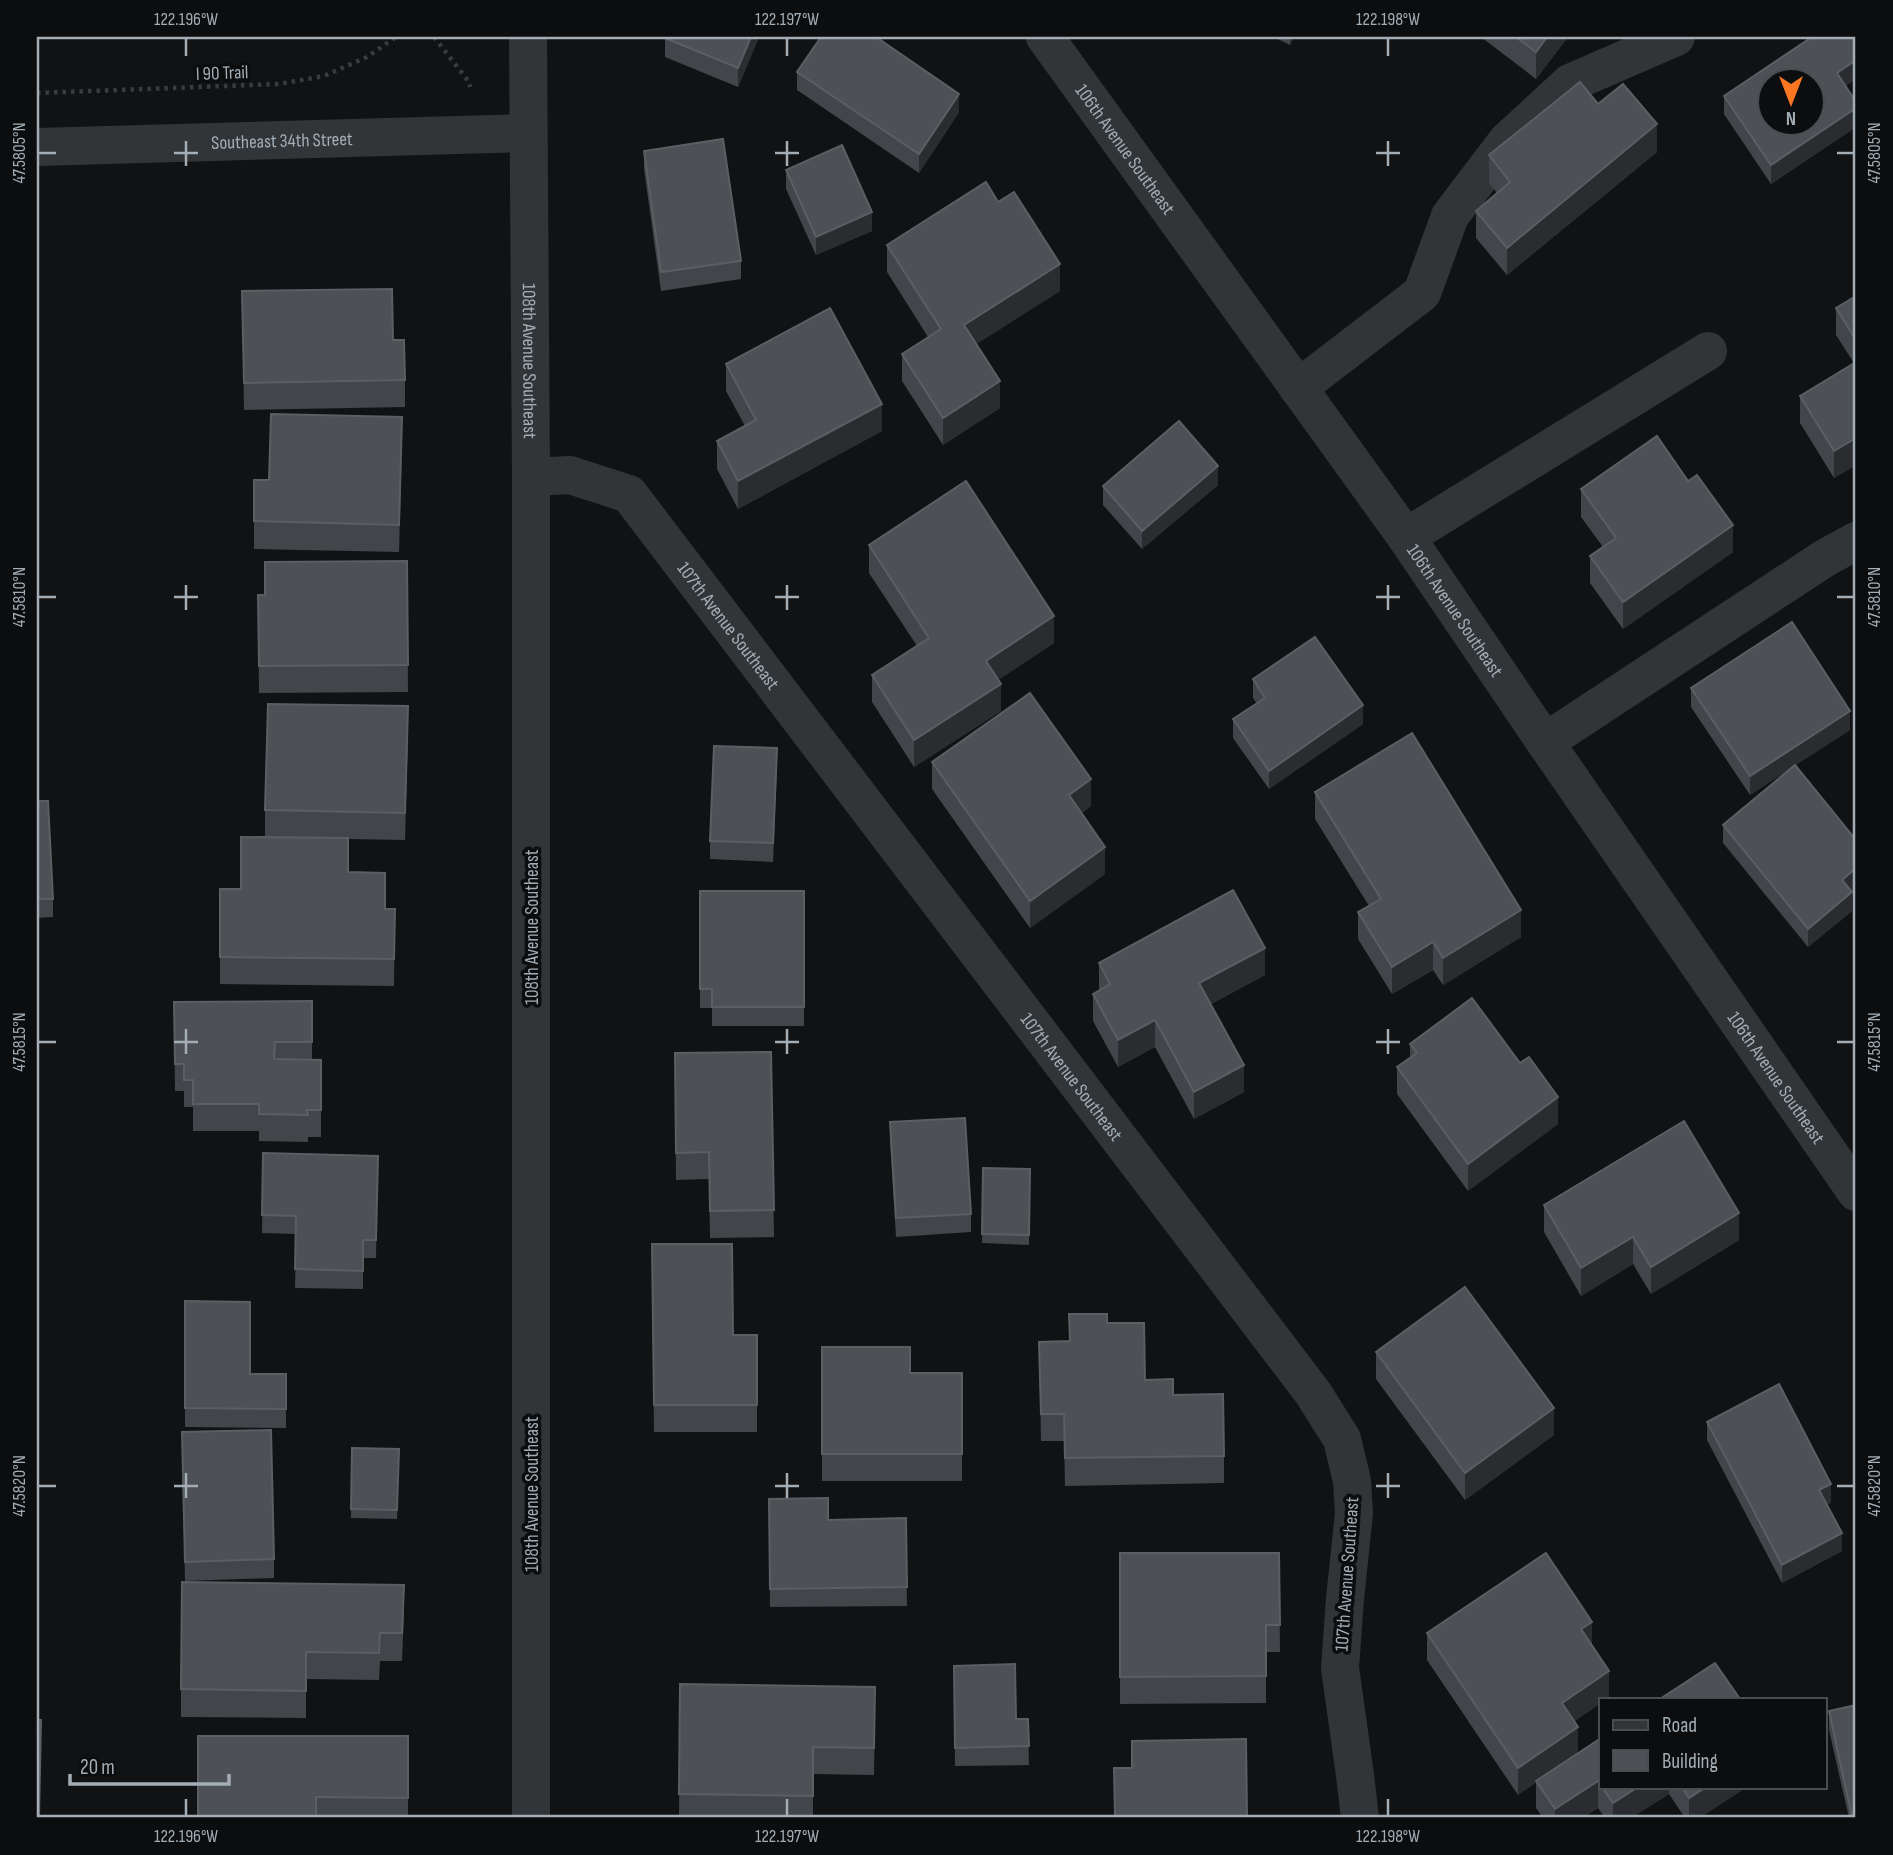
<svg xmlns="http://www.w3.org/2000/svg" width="1893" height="1855" font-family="'Sofia Sans Condensed',sans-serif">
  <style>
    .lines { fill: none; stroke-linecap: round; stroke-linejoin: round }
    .path { stroke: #383c3f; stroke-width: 4.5; stroke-dasharray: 3.5 5; stroke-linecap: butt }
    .minor { stroke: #323538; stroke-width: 38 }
    .wall { fill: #424549 }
    .shaded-wall { fill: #2a2c2f }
    .building { fill: #4d5055; stroke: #5a5f64; stroke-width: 2; fill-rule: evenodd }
    .ticks { fill: none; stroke: #a2adb5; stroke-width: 2.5 }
    .labels { text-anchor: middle; stroke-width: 7; stroke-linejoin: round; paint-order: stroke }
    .street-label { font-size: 19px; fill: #a2adb5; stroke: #0c0d0e }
    .neatline { fill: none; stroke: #a2adb5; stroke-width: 2.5 }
    .ticks-label { font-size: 18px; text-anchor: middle; fill: #a2adb5 }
  </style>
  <rect width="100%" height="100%" fill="#111213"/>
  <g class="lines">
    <g class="path">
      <path d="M434 37 469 82 470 87"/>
      <path d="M37 93 279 84 324 76 367 57 396 37"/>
    </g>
    <g class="minor">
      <path id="s1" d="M528 37 531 477V1818"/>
      <path id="s2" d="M1045 37 1406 537 1545 742 1856 1192"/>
      <path id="s3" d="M37 147 528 133"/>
      <path d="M1298 388 1422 293 1450 216 1507 141 1570 83 1676 37"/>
      <path id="s4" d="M531 477 570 475 629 494 1313 1393 1342 1439 1352 1481 1354 1513 1345 1599 1340 1668 1355 1775 1360 1818"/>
      <path d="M1406 537 1708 351"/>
      <path d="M1545 742 1825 558 1856 541"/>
    </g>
  </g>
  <g class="wall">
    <path d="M665 37H759L738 87 665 57Z"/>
    <path d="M1274 37H1294L1290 45Z"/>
    <path d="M1481 37H1568L1536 79Z"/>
    <path d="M1811 37H1856V79L1845 86 1856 102V127L1771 184 1724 114V96Z"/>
    <path d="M797 72 959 112 919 173 797 90Z"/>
    <path d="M1598 104 1657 152 1507 275 1476 238V211L1497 193 1489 183V155Z"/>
    <path d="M644 151 741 261V279L661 291 644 169Z"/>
    <path d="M786 170 872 231 816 255 786 189Z"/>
    <path d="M998 202 1060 291 976 344 1000 408 943 445 902 381V354L928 337 887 272V245Z"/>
    <path d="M242 291 405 380V407L244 410Z"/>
    <path d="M1856 296V465L1834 478 1800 423V396L1854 363 1836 335V308Z"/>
    <path d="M726 364 882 431 738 509 717 469V441L745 426 726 391Z"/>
    <path d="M402 444 399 552 254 549V480H269Z"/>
    <path d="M1218 485 1142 549 1103 505V486Z"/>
    <path d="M1581 489 1733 552 1623 629 1590 583V556L1603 547 1581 517Z"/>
    <path d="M869 545 1054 643 998 680 1001 711 914 767 872 702V675L917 646 869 573Z"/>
    <path d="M407 561 408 692 259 693 258 595H265Z"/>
    <path d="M1253 679 1363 724 1269 789 1233 738V719L1257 704 1253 698Z"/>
    <path d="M1691 688 1850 730 1795 765 1856 840V887L1851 891 1852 911 1808 947 1723 843V825L1794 766 1750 795 1691 707Z"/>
    <path d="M408 733 405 840 348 839V872L385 909H395L394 986 220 984V889H241L265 837V810Z"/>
    <path d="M932 762 1091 806 1082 813 1105 874 1030 928 932 789Z"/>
    <path d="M777 767 773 862 710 859V841Z"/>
    <path d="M1315 792 1521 937 1443 985 1433 970 1392 994 1358 939V912L1369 906 1315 819Z"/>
    <path d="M37 801 53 899V917L37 918Z"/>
    <path d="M700 891H804V1026H712V1008H700Z"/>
    <path d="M1099 963 1265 975 1211 1004 1244 1092 1194 1119 1155 1047 1118 1067 1093 1021V994L1099 990Z"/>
    <path d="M312 1001V1059L321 1060V1137H308V1142L259 1141V1131H193V1107H184V1091H175L174 1002Z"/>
    <path d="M1410 1044 1558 1124 1468 1191 1397 1094V1067L1410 1057Z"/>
    <path d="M771 1052 774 1237 710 1238 709 1179 676 1180 675 1081Z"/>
    <path d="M890 1122 971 1214V1232L896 1237 890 1141Z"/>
    <path d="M263 1153 378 1156 376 1258H363V1289L295 1288 296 1234 262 1233Z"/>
    <path d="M983 1168 1030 1169 1029 1245 982 1243Z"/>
    <path d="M1544 1205 1739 1240 1651 1294 1633 1264 1581 1296 1544 1232Z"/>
    <path d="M652 1244 733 1335H757V1432H654Z"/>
    <path d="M185 1301 250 1374H286V1428L185 1427Z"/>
    <path d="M1069 1314 1107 1323 1145 1380 1173 1395 1224 1456V1483L1065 1486 1064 1441H1041L1039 1342 1069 1341Z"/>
    <path d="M822 1347 910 1373H962V1481H822Z"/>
    <path d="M1376 1352 1554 1435 1465 1500 1376 1379Z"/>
    <path d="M1707 1422 1831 1502 1827 1505 1842 1551 1782 1583 1707 1440Z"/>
    <path d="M352 1448 399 1449 397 1519 351 1518Z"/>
    <path d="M182 1451 274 1559V1578L185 1581Z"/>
    <path d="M769 1499 828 1520 906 1518 907 1606 770 1607Z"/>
    <path d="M1120 1553H1279L1280 1652H1266V1703L1120 1704Z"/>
    <path d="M404 1613 402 1661H380L379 1680 306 1679V1718L181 1717V1689Z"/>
    <path d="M1427 1633 1592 1646 1609 1698 1607 1699H1601V1703L1574 1721 1578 1754 1601 1738V1787H1747L1699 1818H1685L1669 1794 1631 1818H1605L1598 1808 1582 1818H1543L1536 1808V1782L1518 1795 1427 1660Z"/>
    <path d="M954 1666 1016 1719H1028L1029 1765 955 1766Z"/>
    <path d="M680 1684 875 1714 874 1775 813 1774V1818H679Z"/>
    <path d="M1829 1711 1856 1818H1849L1829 1730Z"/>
    <path d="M408 1736V1818H198Z"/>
  </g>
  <g class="shaded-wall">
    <path d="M751 37H759L738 87V68Z"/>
    <path d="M1290 37H1294L1290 45Z"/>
    <path d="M1547 37H1568L1536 79V52Z"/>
    <path d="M1856 60V79L1837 92V73Z"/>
    <path d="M959 94V112L919 173V154Z"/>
    <path d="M1856 108V127L1771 184V165Z"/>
    <path d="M1657 124V152L1507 275V248Z"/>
    <path d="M872 212V231L816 255V237Z"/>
    <path d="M1060 264V291L964 352V325Z"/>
    <path d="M1000 381V408L943 445V418Z"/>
    <path d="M882 404V431L738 509V481Z"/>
    <path d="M402 417V444L399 552V525Z"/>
    <path d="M1856 438V465L1834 478V451Z"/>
    <path d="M1218 466V485L1142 549V531Z"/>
    <path d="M1733 525V552L1623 629V602Z"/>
    <path d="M1054 616V643L986 688V661Z"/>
    <path d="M1001 684V711L914 767V740Z"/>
    <path d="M1363 705V724L1269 789V771Z"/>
    <path d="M408 706V733L405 840V813Z"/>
    <path d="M1850 711V730L1750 795V776Z"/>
    <path d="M777 748V767L773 862V843Z"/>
    <path d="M1091 779V806L1069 822V795Z"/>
    <path d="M1105 847V874L1030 928V901Z"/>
    <path d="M1856 868V887L1842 899V880Z"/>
    <path d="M1852 892V911L1808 947V929Z"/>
    <path d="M1521 910V937L1443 985V958Z"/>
    <path d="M1433 942V970L1392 994V967Z"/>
    <path d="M1265 948V975L1199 1010V983Z"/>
    <path d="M1155 1020V1047L1118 1067V1040Z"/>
    <path d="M1244 1065V1092L1194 1119V1092Z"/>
    <path d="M1558 1097V1124L1468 1191V1164Z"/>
    <path d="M1739 1213V1240L1651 1294V1267Z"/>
    <path d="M1633 1237V1264L1581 1296V1268Z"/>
    <path d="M1554 1408V1435L1465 1500V1473Z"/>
    <path d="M1831 1484V1502L1819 1509V1490Z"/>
    <path d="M1842 1533V1551L1782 1583V1565Z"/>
    <path d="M1592 1622V1649L1581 1629Z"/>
    <path d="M1609 1671V1698L1607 1699H1601V1703L1562 1730V1703Z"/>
    <path d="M1578 1727V1754L1518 1795V1768Z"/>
    <path d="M1598 1781V1808L1582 1818H1555V1809Z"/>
    <path d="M1638 1787H1669V1794L1631 1818H1613V1803Z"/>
    <path d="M1706 1787H1747L1699 1818H1689V1798Z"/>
  </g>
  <g class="building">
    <path d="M665 37H751L738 68 665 38Z"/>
    <path d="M821 37H876L959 94 919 154 797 72Z"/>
    <path d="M1516 37H1547L1536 52Z"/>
    <path d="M1812 37H1856V60L1837 73 1856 102V108L1771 165 1724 96ZM1770 80H1812V122H1770Z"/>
    <path d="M1580 82 1598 104 1623 84 1657 124 1507 248 1476 211 1510 182 1489 155Z"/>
    <path d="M723 139 741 261 661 272 644 151Z"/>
    <path d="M842 145 872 212 816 237 786 170Z"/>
    <path d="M986 182 998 202 1014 192 1060 264 964 325 1000 381 943 418 902 354 941 329 887 245Z"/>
    <path d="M392 289 393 340H404L405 380 244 383 242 291Z"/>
    <path d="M1856 296V340L1836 308Z"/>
    <path d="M830 308 882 404 738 481 717 441 756 420 726 364Z"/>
    <path d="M1856 362V438L1834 451 1800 396Z"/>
    <path d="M271 414 402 417 399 525 254 521V480H269Z"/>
    <path d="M1179 421 1218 466 1142 531 1103 486Z"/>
    <path d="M1657 436 1688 481 1697 475 1733 525 1623 602 1590 556 1616 538 1581 489Z"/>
    <path d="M966 481 1054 616 986 661 1001 684 914 740 872 675 929 638 869 545Z"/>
    <path d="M407 561 408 665 259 666 258 595H265V562Z"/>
    <path d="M1792 622 1850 711 1750 776 1691 688Z"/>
    <path d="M1315 637 1363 705 1269 771 1233 719 1265 698 1253 679Z"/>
    <path d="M1030 693 1091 779 1069 795 1105 847 1030 901 932 762Z"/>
    <path d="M268 704 408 706 405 813 265 810Z"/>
    <path d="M1412 733 1521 910 1443 958 1433 942 1392 967 1358 912 1381 899 1315 792Z"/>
    <path d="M714 746 777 748 773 843 710 841Z"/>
    <path d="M1795 765 1856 840V868L1842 880 1852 892 1808 929 1723 825Z"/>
    <path d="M37 801H48L53 899H37Z"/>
    <path d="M241 837 348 838V872L385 873V909H395L394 959 220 957V889H241Z"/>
    <path d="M1233 890 1265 948 1199 983 1244 1065 1194 1092 1155 1020 1118 1040 1093 994 1110 984 1099 963Z"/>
    <path d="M700 891H804V1007H712V989H700Z"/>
    <path d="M1472 998 1520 1063 1529 1057 1558 1097 1468 1164 1397 1067 1417 1053 1410 1044Z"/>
    <path d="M312 1001V1042H275L274 1059 321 1060V1110H307L308 1115 259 1114V1104H193V1080H184V1064H175L174 1002Z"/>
    <path d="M771 1052 774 1210 710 1211 709 1152 676 1153 675 1053Z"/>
    <path d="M965 1118 971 1214 896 1218 890 1122Z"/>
    <path d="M1684 1121 1739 1213 1651 1267 1633 1237 1581 1268 1544 1205Z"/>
    <path d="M263 1153 378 1156 376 1240H363V1271L295 1269 296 1216 262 1215Z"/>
    <path d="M983 1168 1030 1169 1029 1235 982 1234Z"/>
    <path d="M652 1244H732L733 1335H757V1405H654Z"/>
    <path d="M1465 1287 1554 1408 1465 1473 1376 1352Z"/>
    <path d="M185 1301 250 1302V1374H286V1409L185 1408Z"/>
    <path d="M1069 1314H1107V1323H1144L1145 1380 1173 1379V1395L1223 1394 1224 1456 1065 1458 1064 1414H1041L1039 1342 1070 1341Z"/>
    <path d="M822 1347H910V1373H962V1454H822Z"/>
    <path d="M1779 1384 1831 1484 1819 1490 1842 1533 1782 1565 1707 1422Z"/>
    <path d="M271 1430 274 1559 185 1562 182 1432Z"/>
    <path d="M352 1448 399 1449 397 1510 351 1509Z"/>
    <path d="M828 1498V1520L906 1518 907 1587 770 1589 769 1499Z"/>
    <path d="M1120 1553H1279L1280 1625H1266V1676L1120 1677Z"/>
    <path d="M1546 1553 1592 1622 1581 1629 1609 1671 1562 1703 1578 1727 1518 1768 1427 1633Z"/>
    <path d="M182 1582 404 1585 402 1633H380L379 1653 306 1652V1691L181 1689Z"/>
    <path d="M1715 1663 1740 1699H1660Z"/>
    <path d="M1015 1664 1016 1719H1028L1029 1746 955 1748 954 1666Z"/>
    <path d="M680 1684 875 1687 874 1748 813 1747V1796L679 1794Z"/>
    <path d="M1856 1705V1816L1852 1817 1829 1711Z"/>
    <path d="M37 1720H41L39 1818H37Z"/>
    <path d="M198 1736H408V1798L316 1797V1818H198Z"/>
    <path d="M1601 1738V1786L1598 1781 1555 1809 1536 1781Z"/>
    <path d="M1246 1739 1247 1818H1130V1816L1115 1817 1114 1768H1132V1741Z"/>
    <path d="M1602 1787H1638L1613 1803Z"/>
    <path d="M1682 1787H1706L1689 1798Z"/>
  </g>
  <path class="ticks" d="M186 38V56M787 38V56M1388 38V56M186 141V166M787 141V166M1388 141V166M38 153H56M174 153H198M775 153H799M1376 153H1400M1837 153H1854M186 585V610M787 585V610M1388 585V610M38 597H56M174 597H198M775 597H799M1376 597H1400M1837 597H1854M186 1029V1054M787 1029V1054M1388 1029V1054M38 1042H56M174 1042H198M775 1042H799M1376 1042H1400M1837 1042H1854M186 1473V1498M787 1473V1498M1388 1473V1498M38 1486H56M174 1486H198M775 1486H799M1376 1486H1400M1837 1486H1854M186 1799V1816M787 1799V1816M1388 1799V1816"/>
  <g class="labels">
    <g class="street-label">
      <text transform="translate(222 72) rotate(-2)" y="7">I 90 Trail</text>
      <text dy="7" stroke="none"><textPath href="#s3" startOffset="245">Southeast 34th Street</textPath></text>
      <text dy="7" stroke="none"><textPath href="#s2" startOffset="138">106th Avenue Southeast</textPath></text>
      <text dy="7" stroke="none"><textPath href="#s1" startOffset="324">108th Avenue Southeast</textPath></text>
      <text dy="7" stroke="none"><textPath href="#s2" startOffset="705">106th Avenue Southeast</textPath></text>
      <text dy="7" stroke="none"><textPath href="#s4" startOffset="266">107th Avenue Southeast</textPath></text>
      <text transform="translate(531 927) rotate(-90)" y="7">108th Avenue Southeast</text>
      <text dy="7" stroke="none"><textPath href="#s4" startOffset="833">107th Avenue Southeast</textPath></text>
      <text dy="7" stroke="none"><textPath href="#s2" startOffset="1272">106th Avenue Southeast</textPath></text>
      <text transform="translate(531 1494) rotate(-90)" y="7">108th Avenue Southeast</text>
      <text transform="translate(1346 1574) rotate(-86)" y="7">107th Avenue Southeast</text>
    </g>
  </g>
  <rect width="1893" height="1855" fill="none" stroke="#0c0d0e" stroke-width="77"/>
  <rect x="1599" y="1698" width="228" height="91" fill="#0c0d0e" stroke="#484d51" stroke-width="2"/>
  <rect x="1613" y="1720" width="35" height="10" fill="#323538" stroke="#484d51" stroke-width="2"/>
  <text x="1662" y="1732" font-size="21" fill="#a2adb5">Road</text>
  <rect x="1613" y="1750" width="35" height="21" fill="#4d5055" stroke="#484d51" stroke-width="2"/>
  <text x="1662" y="1768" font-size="21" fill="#a2adb5">Building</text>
  <g transform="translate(1791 102) rotate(180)"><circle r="33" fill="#0c0d0e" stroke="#484d51" stroke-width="2"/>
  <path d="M0-5L12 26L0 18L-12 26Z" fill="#fb7621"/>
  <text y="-10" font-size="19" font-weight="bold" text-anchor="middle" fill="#a2adb5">N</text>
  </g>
  <path d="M70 1774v10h159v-10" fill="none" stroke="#a2adb5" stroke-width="3.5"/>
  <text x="80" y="1774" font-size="21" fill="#a2adb5" stroke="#0c0d0e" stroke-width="5" paint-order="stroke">20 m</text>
  <rect x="38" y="38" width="1816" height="1778" class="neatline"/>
  <g class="ticks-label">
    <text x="186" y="25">122.196°W</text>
    <text x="787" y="25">122.197°W</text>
    <text x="1388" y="25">122.198°W</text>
    <text transform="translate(1874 153) rotate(-90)" y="6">47.5805°N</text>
    <text transform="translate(19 153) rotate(-90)" y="6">47.5805°N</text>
    <text transform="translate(1874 597) rotate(-90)" y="6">47.5810°N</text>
    <text transform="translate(19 597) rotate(-90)" y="6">47.5810°N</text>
    <text transform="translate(1874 1042) rotate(-90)" y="6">47.5815°N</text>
    <text transform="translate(19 1042) rotate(-90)" y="6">47.5815°N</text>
    <text transform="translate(1874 1486) rotate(-90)" y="6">47.5820°N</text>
    <text transform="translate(19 1486) rotate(-90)" y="6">47.5820°N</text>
    <text x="186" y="1842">122.196°W</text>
    <text x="787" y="1842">122.197°W</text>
    <text x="1388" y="1842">122.198°W</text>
  </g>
</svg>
